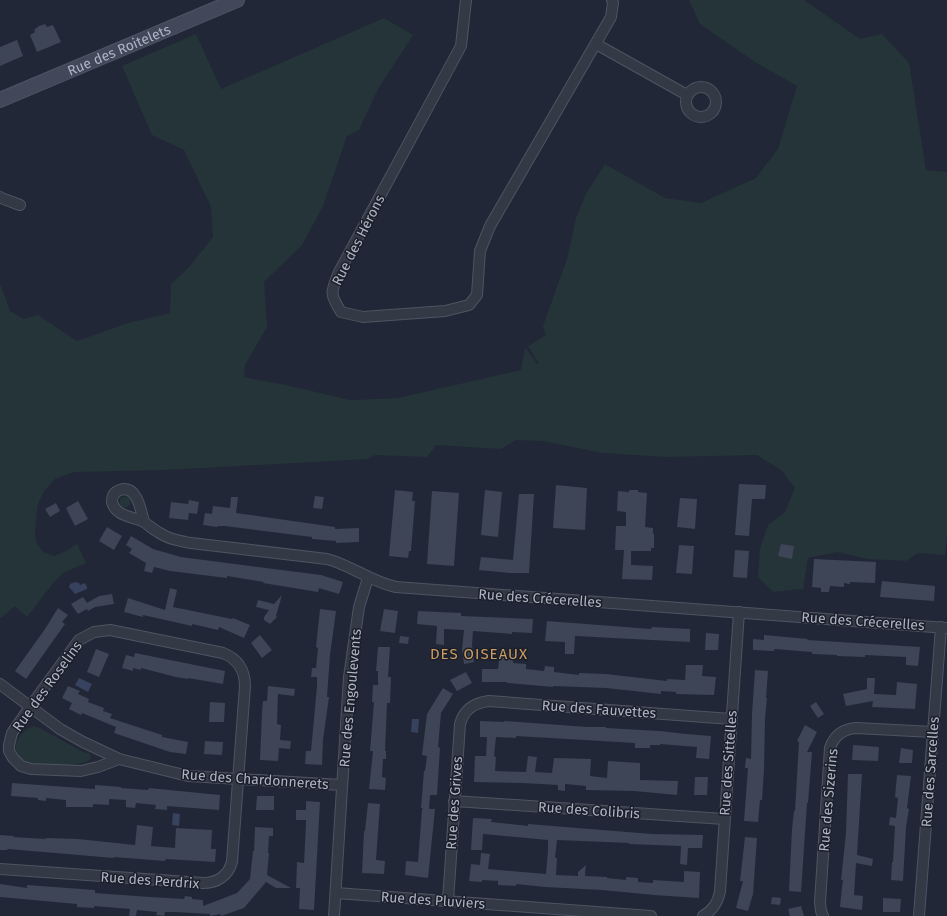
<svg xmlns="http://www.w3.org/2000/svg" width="947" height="916" font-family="'Fira Sans',sans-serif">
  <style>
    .green { fill: #243438 }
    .water { fill: #36425e }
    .building { fill: #3d4556 }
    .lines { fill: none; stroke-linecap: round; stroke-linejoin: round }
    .street-casing { stroke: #4e5461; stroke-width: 12 }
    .secondary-casing { stroke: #4e5461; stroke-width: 16 }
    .street { stroke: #343946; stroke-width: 10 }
    .secondary { stroke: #424859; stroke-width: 14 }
    .labels { text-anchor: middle; stroke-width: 3; stroke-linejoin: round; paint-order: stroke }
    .street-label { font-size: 14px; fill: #aeb4c3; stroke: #1a1f2b }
    .neighbourhood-label { font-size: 15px; letter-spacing: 1px; fill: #cd9d5f; stroke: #1a1f2b }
  </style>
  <rect width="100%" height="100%" fill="#212736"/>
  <g class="green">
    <path d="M689 0H741L743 1V0H804L860 39 882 34 909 63 926 170 947 172V537L945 555 918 553 906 561 868 559 837 552 808 558 803 589 773 592 758 577 760 549 768 525 785 512 795 488 781 470 757 455 667 457 602 453 543 441 516 440 501 449 436 445 427 457 375 455 367 459 166 470 74 472 55 479 44 491 38 504 35 530 36 542 43 552 54 556 66 551 77 544 86 563 63 573 54 582 27 617 15 606 1 618 0 617V286H1L10 311 24 319 38 315 77 341 128 323 170 313 171 284 190 266 213 237 211 207 184 150 152 135 122 66 196 34 221 89 384 18 413 35 378 89 359 130 347 136 323 206 302 245 264 282 267 327 245 365 244 377 286 385 350 400 398 398 521 370 525 347 537 364H539L528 346 546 335 543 326 567 259 576 218 586 194 605 164 665 198 701 203 756 178 778 149 797 86 755 62 700 24Z"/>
    <circle cx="125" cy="502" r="5.5"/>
    <path d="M33 726 40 728 81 751 90 754 91 759C79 769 46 763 31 763 27 761 22 761 19 757 9 745 23 730 33 726Z"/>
  </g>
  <g class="water">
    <path d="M75 582 79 583 80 585 85 583 87 587V589L75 594 69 587 70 584Z"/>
    <path d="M79 678 92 684 88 692 75 685Z"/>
    <path d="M412 719H419L418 733 411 732Z"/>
    <path d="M173 813 180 814 179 826 172 825Z"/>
  </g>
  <g class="building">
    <path d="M45 24 47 27 53 25 61 42 37 52 30 35 35 32 34 30 39 26Z"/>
    <path d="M17 40 23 56 0 66V47Z"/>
    <path d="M739 484 766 485 765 499H752L749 536 735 535Z"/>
    <path d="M556 485 587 488 585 530 553 528Z"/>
    <path d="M395 490 413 492 412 501H415L411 551H409L408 558 389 556Z"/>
    <path d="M485 490 502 492 498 537 481 535Z"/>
    <path d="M629 490H638V492L647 493 645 527 653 528V534H654V548H651V551H631V565L653 566 652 580 622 579 624 550H615L616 526H626V512L617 511 618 491 629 492Z"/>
    <path d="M432 491 459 493 454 566 427 564Z"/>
    <path d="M519 494H534L529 573H510L479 570 481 557 513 560Z"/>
    <path d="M315 496 324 497 322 509 313 508Z"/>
    <path d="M231 497H238L236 513 335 527V529L359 528V542L336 543V541L312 539V537L225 526H218L217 527 203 525 205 513 212 514 213 506 230 508Z"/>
    <path d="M680 498 697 499 695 529 677 527Z"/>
    <path d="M189 500 199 502 197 514 189 513 188 520 169 518 171 502 188 504Z"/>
    <path d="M78 501 88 519 75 526 66 508Z"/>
    <path d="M56 503 60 511 50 517 45 509Z"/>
    <path d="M107 527 122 536 114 550 99 541Z"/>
    <path d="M131 536 153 549 181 557 321 575 343 582 339 594 319 588 318 592 263 583 264 582 227 576V578L170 571 154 567 152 573 144 571 146 563 129 553 132 549 126 545Z"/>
    <path d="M781 544 794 546 792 559 778 556Z"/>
    <path d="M679 545 694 546 692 574 676 573Z"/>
    <path d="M735 550 749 551 747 578 733 577Z"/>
    <path d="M814 559 876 562 875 583 850 582V584L844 583V587L830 586 829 592H821V588L812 587Z"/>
    <path d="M882 581 935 586 934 601 880 597Z"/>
    <path d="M170 588 177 590 173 607 232 619 233 618 250 625 244 638 219 627 218 630 192 624V626L143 615V617L124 612 128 598 165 610Z"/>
    <path d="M112 594 114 604 95 607 88 611 87 609 78 614 71 604 83 597 87 603 99 596Z"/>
    <path d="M282 595 276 616 277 617 270 624 264 620V617L269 610 256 607 258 600 274 604Z"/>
    <path d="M58 608 68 615 62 622 65 624 26 679 15 671 45 629Z"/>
    <path d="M320 609 336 611 330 655 327 697H329L323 740 322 765 305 764 306 751H311L317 686V677H311L312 668H316L318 648 316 647Z"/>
    <path d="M384 609 398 611 395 633 380 631Z"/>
    <path d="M418 611 461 613V616L533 619 532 633 512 632V634L473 631 472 645 474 662 464 664 462 649 464 630 444 629V645L436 644 437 626 417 624Z"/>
    <path d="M547 621 651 629 652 627 690 629V642L575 636 574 654H565V642L545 641Z"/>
    <path d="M706 633 719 634 718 650H705Z"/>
    <path d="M260 635 272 650 262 658 251 643Z"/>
    <path d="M764 635 808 639 807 640 920 647 918 666 906 665V657L865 655V657L837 656V655L812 654V652L774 649V651L753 650V639L764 640Z"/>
    <path d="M400 636 409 637 408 644 399 643Z"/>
    <path d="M378 647H390L388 677H391L390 703H387L385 751H386V759H383L382 777 386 778 385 790 369 789 373 751H370L374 702H372L373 685H378V671H376Z"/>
    <path d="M96 649 109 654 99 677 87 672Z"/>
    <path d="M135 653 225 671 223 684 188 678V679L176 677 141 668V670L133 668V671L122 668 126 655 134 657Z"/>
    <path d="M500 653 514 654 513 663 526 664V669L544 671 545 666 554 667V672L579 675V673L606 674 667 681V679L685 680 686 665H703L702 676 716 677 714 695 676 694V692L661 691V694L606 688 553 686V687L507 683V682H482V669H498Z"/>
    <path d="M755 670 768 671 766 698H767L765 718 764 770 762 800H760L758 822 744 821 748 768H745L746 758 751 759 752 714Z"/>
    <path d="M466 672 472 683 457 691 450 680Z"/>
    <path d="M867 678H875L874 694 896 695 897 682 917 684 915 709 872 707 873 701 846 706 843 694 867 689Z"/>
    <path d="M68 686 80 691 78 694 89 699 88 702 104 708 103 711 112 714 110 718 162 735V737L188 742 186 754 170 752 114 733 116 727 82 713 81 715 69 709 72 703 62 698Z"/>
    <path d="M268 686 295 689 294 696 278 694 277 724 281 725 280 740 291 741 290 749 279 748 278 761 260 760 262 712 263 701H267Z"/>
    <path d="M443 688 453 694 441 713 438 747 440 748 437 795H430L429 809H435L428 878 405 875 406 861 418 862 422 809H424L421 808 424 771H425L427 756 422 755 427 714Z"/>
    <path d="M210 702 225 703 224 722H209Z"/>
    <path d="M816 702 824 714 818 718 810 706Z"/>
    <path d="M480 721 504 722V721L588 727H606V728L660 731 686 734 711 736 709 759 696 758 697 747 660 744V745H650V748H635V743L516 736V738L496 737 494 756 496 757 495 771 526 772 528 756 537 757 535 772 552 773 554 758 591 759 590 776 607 778 608 761 640 763V780L678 781 677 795 634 791 586 790V786L565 784V791L558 790V785L523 783 474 782 475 756H486L487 737H480Z"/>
    <path d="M805 725 817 732 807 752H812L808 803H807L801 892 789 891 792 829 794 811H795L799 742 797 741Z"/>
    <path d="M205 741 223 742 222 755 204 754Z"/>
    <path d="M853 745 879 747 878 761 852 760Z"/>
    <path d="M901 748 913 750 912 763H899Z"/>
    <path d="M848 774H862L857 855 873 859 872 866 856 863 854 895 863 896 862 910 840 907 841 896 842 895H841L843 880H841L846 833Z"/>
    <path d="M897 775 911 776 907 808 909 809 906 827 903 881 891 880 892 862H893L895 826 889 825 890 817 896 818 898 798 895 797Z"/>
    <path d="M695 777H708L707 795H694Z"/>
    <path d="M12 783 95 789V785L121 787V788L148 790 149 788 220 795 219 810 167 806V810L155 809 156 805 136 803 135 808 126 807V800L109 799V805L93 804V807H66V800L46 798V801L38 800V798L11 796Z"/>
    <path d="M257 796H274V810H256Z"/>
    <path d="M306 801 320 802 314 910 299 909 300 888H296L297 862 304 863 306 824V820H296V810H306Z"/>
    <path d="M368 803 380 804 376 860 385 861 384 874 362 873 364 831H365Z"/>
    <path d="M473 818 492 819 491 822 528 826V824L652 834 703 835 702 848H688L687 865 680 864 681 846 629 844V843L557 840 555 858H557L556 875 578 876V872L586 865 585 876 607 877V878L626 880V877L638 878V882L653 883V880L684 882V871L700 872 699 898 654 895 602 890 545 887 516 884V886L498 885V881L482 880V882L469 881 471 864 480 865 481 853 490 854 488 869 546 874 548 850V840L483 834 482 850H471Z"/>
    <path d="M137 825 153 827 151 846 175 848 176 828 212 830 211 849H216L215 862 166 859 165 861 114 857V858L8 849 7 850H0V835L14 836 13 837 46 839V838L78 839 135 845Z"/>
    <path d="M255 827 273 828V836H269L268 853H269L267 875 291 888H276L266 882 244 908 221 916 220 914 210 916V914L175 912H165L164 916 156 915 157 912 137 910 136 916H129L130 909 94 906V908L77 907V904L0 897V884L27 888V885L95 890V893L150 897 184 899 185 896 192 897V899L203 900V906L237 893 250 879 253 851H254Z"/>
    <path d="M745 837 757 838 753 894 748 911 736 908 743 881H740Z"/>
    <path d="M772 897 781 898 780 905 771 904Z"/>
    <path d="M883 898 901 899 900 912H883Z"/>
    <path d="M801 906 804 916H790L788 909Z"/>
  </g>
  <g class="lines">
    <defs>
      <g id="street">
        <path d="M466 0 461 46 339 272C331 292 329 293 341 312L363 317 445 311 469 305 477 295 480 251 490 226 611 17 613 3 612 0"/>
        <path d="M596 44 687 95"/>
        <circle cx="701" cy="102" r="15"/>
        <path d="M0 197 1 198 20 205"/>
        <path d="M144 522C141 511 137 484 120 490 114 492 112 496 112 502 116 516 130 516 142 521 148 524 152 529 158 532 168 539 180 541 191 543L327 559C351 565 371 582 396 587L947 628"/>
        <path d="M0 684 60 729 83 742 119 759 188 776 342 785"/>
        <path d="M454 801 724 819"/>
        <path d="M0 869 203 883C217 883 228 876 232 862L245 686C245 670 238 659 223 653L110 630 94 632 79 640 30 707 12 733 9 745V751L13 758 21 766 31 769 81 771 98 767 119 759"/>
        <path d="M336 893 651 916"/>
        <path d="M448 901 460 724C464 709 474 703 489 701L731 719"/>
        <path d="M334 916 349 677 359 607 368 578"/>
        <path d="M703 916C713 910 718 903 720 891L739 612"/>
        <path d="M823 916 821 911 820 902 830 748C834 736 843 729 856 728L933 732"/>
        <path d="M919 916 941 627"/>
      </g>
      <g id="secondary">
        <path id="s1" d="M0 100 237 0"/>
      </g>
    </defs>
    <use href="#street" class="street-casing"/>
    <use href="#secondary" class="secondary-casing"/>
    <use href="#street" class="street"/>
    <use href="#secondary" class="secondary"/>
  </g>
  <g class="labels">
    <g class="street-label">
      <text dy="5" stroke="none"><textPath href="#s1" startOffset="129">Rue des Roitelets</textPath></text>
      <text transform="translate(358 240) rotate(-63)" y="5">Rue des Hérons</text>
      <text transform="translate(540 598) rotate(4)" y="5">Rue des Crécerelles</text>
      <text transform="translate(863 621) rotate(4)" y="5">Rue des Crécerelles</text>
      <text transform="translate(47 686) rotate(-54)" y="5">Rue des Roselins</text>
      <text transform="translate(350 698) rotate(-85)" y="5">Rue des Engoulevents</text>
      <text transform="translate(599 709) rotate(4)" y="5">Rue des Fauvettes</text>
      <text transform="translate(728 763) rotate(-86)" y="5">Rue des Sittelles</text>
      <text transform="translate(930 772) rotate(-86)" y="5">Rue des Sarcelles</text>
      <text transform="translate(255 779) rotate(4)" y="5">Rue des Chardonnerets</text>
      <text transform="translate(828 800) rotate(-85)" y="5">Rue des Sizerins</text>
      <text transform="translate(454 803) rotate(-86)" y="5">Rue des Grives</text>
      <text transform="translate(589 810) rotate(4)" y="5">Rue des Colibris</text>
      <text transform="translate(150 880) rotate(4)" y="5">Rue des Perdrix</text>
      <text transform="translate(433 900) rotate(4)" y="5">Rue des Pluviers</text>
    </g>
    <g class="neighbourhood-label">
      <text x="479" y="659">DES OISEAUX</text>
    </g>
  </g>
</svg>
